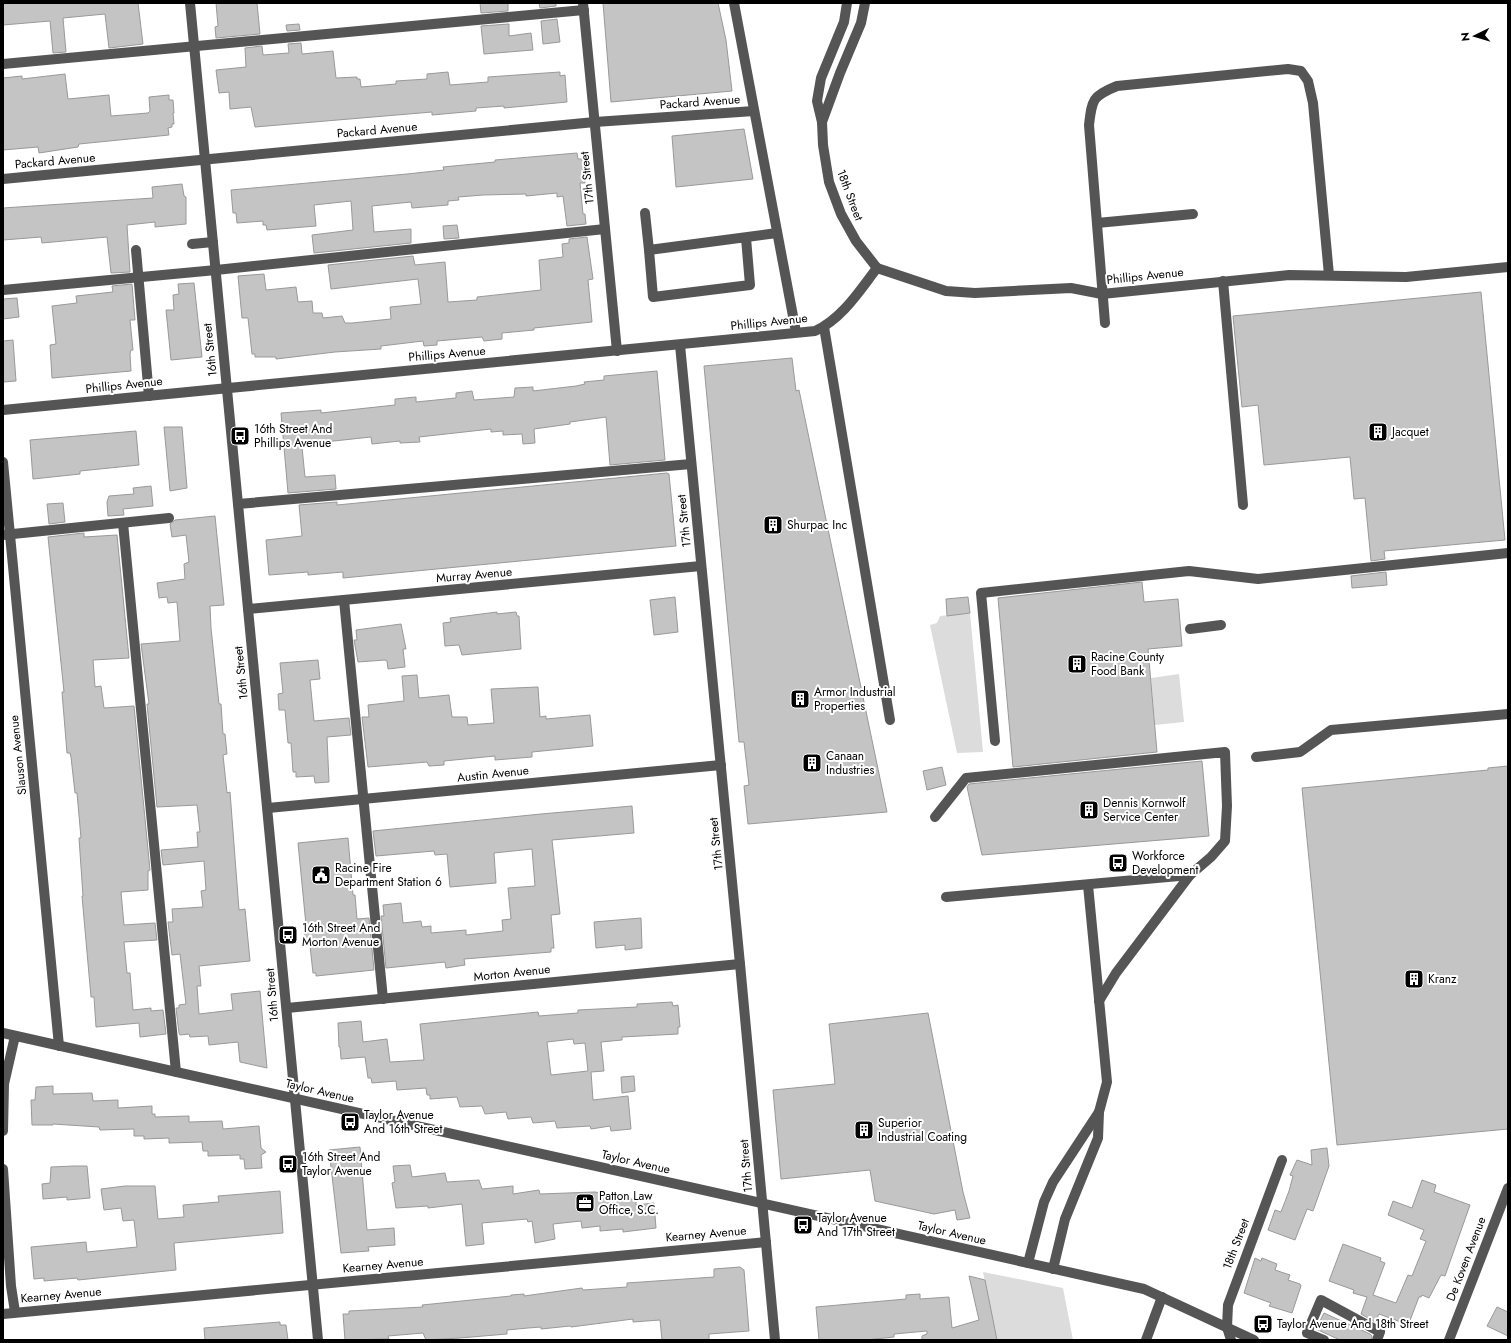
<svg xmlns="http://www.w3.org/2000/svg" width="1511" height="1343" font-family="Jost,sans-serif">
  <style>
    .green { fill: #dcdcdc }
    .building { fill: #c4c4c4; stroke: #999; fill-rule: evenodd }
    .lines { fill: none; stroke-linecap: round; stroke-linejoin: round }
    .minor { stroke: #555; stroke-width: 10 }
    .labels { text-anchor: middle; stroke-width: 4; stroke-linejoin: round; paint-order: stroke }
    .street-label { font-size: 12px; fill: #000; stroke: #fff }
    .poi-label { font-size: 12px; fill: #000; stroke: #fff; text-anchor: start }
  </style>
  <rect width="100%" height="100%" fill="#fff"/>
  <g class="green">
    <path d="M970 613 983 752 957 753 930 625 937 623 940 616Z"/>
    <path d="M1179 674 1184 722 1155 725 1151 678Z"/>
    <path d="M983 1272 1063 1288 1073 1340H997Z"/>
  </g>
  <g class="building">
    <path d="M3 3H138L143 44 109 48 105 14 63 18 66 52 53 53 50 21 3 25Z"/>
    <path d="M216 3H257L260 34 216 38 215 27 218 26Z"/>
    <path d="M480 3H508V11L481 13Z"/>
    <path d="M539 3H556V6L540 8Z"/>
    <path d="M603 3H718L726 40 732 91 611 102Z"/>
    <path d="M557 19 560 42 543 44 541 21Z"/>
    <path d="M299 24 300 30 287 31 286 25Z"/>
    <path d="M509 24V36L531 33 533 50 484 54 481 26Z"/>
    <path d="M301 43 302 54 333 51 336 78 357 77V79H360L361 87 396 84V81L427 79V74L448 72 450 85 488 82V77L560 72V76L565 75 567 102 504 108V106L476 108V111L432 115V112L255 127 251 107 230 109 229 92 219 93 216 70 246 67 245 48 262 46 263 55 289 53 288 44Z"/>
    <path d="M65 74 68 99 109 95 111 116 148 113 150 111 149 97 169 95V100H173L174 113H173L174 124H172V127L168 128 169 135 79 144 78 147 39 153 38 147 3 150V78L22 76V79Z"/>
    <path d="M744 129 753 179 676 187 672 136Z"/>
    <path d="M577 153 578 159H582L584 170 585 183H580L583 214H585L586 224 567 226 563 196 557 197V193L526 196V194L483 195 458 197 459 200 448 201V205L412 208 411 202 372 206 374 232 411 229V243L314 253 312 235 353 230 351 201 314 205 316 226 267 230 266 225H263V221L237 223 236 213H233L231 190 407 174 444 170 443 167 495 162V160Z"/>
    <path d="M182 184 184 196 186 197V224L155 227V222L127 225 130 272 111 273 107 237 42 243 41 237 3 240V208L153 198 152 187Z"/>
    <path d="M457 225 459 238 444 239 443 226Z"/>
    <path d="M587 237 593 279 588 280 592 322 534 328V330L502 333V339L484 341 482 337 437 341V345L424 346 423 341 381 346V349L335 352 276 359V357H255V354H252L248 318H242L238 276 264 274 266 290 296 287 298 302 312 301 313 313H322L323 318 342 316 345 323H352L391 319 390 307 421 304 418 279 331 289 328 265 413 256 415 265 445 262 448 302 477 300V297L541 290 539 260 563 257 562 244 569 243V239Z"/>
    <path d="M194 283 202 357 171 360 166 310H174L173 295 179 294 178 284Z"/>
    <path d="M132 284 135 320H130L133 350H131L130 354 131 371 52 378 50 345 56 344 52 306 77 303 76 296 113 292 112 286Z"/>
    <path d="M1481 292 1505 540 1384 551 1385 559 1371 561 1365 498 1354 499 1350 457 1264 465 1258 405 1242 407 1233 316Z"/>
    <path d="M17 298 19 317 3 319V299Z"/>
    <path d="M13 340 16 381 3 382V341Z"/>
    <path d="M792 358 796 391 799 390 887 812 748 824 744 786 749 785 744 742H739L704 366Z"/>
    <path d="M657 371 665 460 610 465 606 417 570 422V424L534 429 535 443 523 444 522 434 503 435V431L491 432V429L419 437 420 442 400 443V441L372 444 371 437 306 444V447H302L305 477 335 475 336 489 288 493 281 413 321 410V413L395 405V399L416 397V402L456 398V393L472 391 474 400 514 397 515 388 533 387V391L576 386 585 384 584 382 604 380V376Z"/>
    <path d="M164 427H182L187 488 170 491Z"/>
    <path d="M136 431 139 465 80 471V474L33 479 30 440Z"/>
    <path d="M667 473 669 474 676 546 343 578V572L308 575V572L269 575 266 540 302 536 299 505 337 502V505Z"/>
    <path d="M151 486 153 506 123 509 124 515 108 516 107 502 109 496 134 494 133 488Z"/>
    <path d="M63 503 65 522 49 524 47 504Z"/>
    <path d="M215 516 224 605 210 606 211 628 219 704H221L223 734H225L227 754 223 755 227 793 230 792 239 910 245 909 250 961 199 966 201 986H197L199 1014 233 1010 231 994 260 991 267 1068 240 1062 238 1042 209 1045 208 1036 190 1037 189 1034 180 1035 179 1033 176 1008H179V1005L186 1004 180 954 172 955 168 922H173L172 909 203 907 201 891 206 890 204 861 163 865 161 850 198 847 197 832H200L197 805 157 807 147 704H149L141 644 180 641 177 602 168 603 167 597 159 598 157 583 185 579 184 564 189 562 186 535 172 537 170 524 175 520Z"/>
    <path d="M84 533V537L117 535 129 658 93 660 95 687 101 686 104 708 134 706 150 870 148 871V890L121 892 124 925 155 923 157 940 124 942 127 973H130L133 1010 151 1008V1011L163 1010 166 1034 140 1037 139 1023 96 1027 94 997H91L82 896H83L79 838H81L77 793H75L71 757 70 753H67L62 692H64L48 537Z"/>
    <path d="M1386 572 1387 585 1352 588 1351 576Z"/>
    <path d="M1142 582 1144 602 1178 599 1182 646 1148 649 1157 752 1013 767 998 598Z"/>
    <path d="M675 597 678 632 654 635 650 600Z"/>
    <path d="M968 597 970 613 947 616 946 599Z"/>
    <path d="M497 612V614L516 612 517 616H519L521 649 462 655 459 645 445 646 443 623 451 622 450 618Z"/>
    <path d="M401 624 406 649H403L405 667 388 669 387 661 385 660 358 662 354 640H357L356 630Z"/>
    <path d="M318 660 320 679 310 680 314 721 349 718 351 735 327 737 329 782 315 783 314 776 296 777V772H293L291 743H288L285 710H279L278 694 283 693 280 663Z"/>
    <path d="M417 675 419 698 449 695 452 717H467L468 725 494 723 491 689 538 687 540 717 546 716V719L590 715 593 746 532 752V757L495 760V756L444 761V765L429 766 427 762 368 767 362 717H369L368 705 404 701 402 676Z"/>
    <path d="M1202 761 1209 836 982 855 967 787 969 784Z"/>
    <path d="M1508 766V1129L1337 1145 1302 788 1488 770V768Z"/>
    <path d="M942 767 946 785 927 790 923 771Z"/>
    <path d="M632 806 634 833 552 840 560 914 551 915 554 948H551V952L464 959 465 965 446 968 445 962 386 968 381 916H384L383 905 401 903 403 923 421 921 422 927 431 926V933L466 930V935L503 931 502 920 511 919 508 888 535 886 532 849 494 853 496 883 450 887 447 854 435 855 434 851 376 856 373 831 541 814Z"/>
    <path d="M348 838 353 895H355L357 919 369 918 374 970 316 976V973H313L310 946H305L304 926 306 925 298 843Z"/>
    <path d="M641 918 642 948 625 950V945L596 948 594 922Z"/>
    <path d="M672 1002 673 1006 678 1005 680 1027H678V1034L622 1037V1040L601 1042 604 1071 591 1072 593 1100 628 1096 631 1129 611 1131 610 1126 591 1129 590 1126 557 1128 555 1121 533 1123 531 1117 508 1119 506 1112 485 1114 482 1106 460 1107 457 1097 430 1099V1095H427L426 1088 397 1090 396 1081 372 1083 371 1078H368L365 1057 341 1059 340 1047H339L338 1023 361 1021 363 1042 387 1039 390 1062 424 1060 420 1024 538 1012 539 1016 578 1013V1010L637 1007V1004ZM573 1039 574 1044 585 1043 588 1071 551 1075 547 1042Z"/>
    <path d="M928 1013 963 1192 970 1218 957 1220 955 1210 934 1214 875 1201 870 1170 781 1179 773 1090 835 1084 829 1024Z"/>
    <path d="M634 1076 635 1091 622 1093 621 1077Z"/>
    <path d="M53 1086V1094L92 1093 93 1101 118 1100V1108L152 1106V1114H155V1117L189 1116V1122L222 1121 223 1129 259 1126 261 1148 266 1152 261 1155 262 1168 245 1169 244 1159H240V1155L208 1156V1151H203L202 1142 169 1143V1138L144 1139V1136H134V1129L100 1130 99 1127 53 1124V1125H32L31 1100H35L36 1087Z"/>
    <path d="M360 1147 367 1230 394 1228 395 1245 368 1247 369 1251 341 1253 329 1150Z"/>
    <path d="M1327 1148 1329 1166 1313 1211 1307 1209 1295 1240 1268 1230 1275 1210 1281 1212 1289 1191 1293 1176 1290 1175 1297 1160 1312 1165 1311 1150Z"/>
    <path d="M410 1165 412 1177 445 1173 447 1182 479 1180 482 1189 513 1186V1194L539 1190 540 1194 595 1192 636 1200V1205L654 1203 656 1228 623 1232V1229L600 1231V1226L582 1228 581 1221 553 1224 555 1239 535 1243 532 1221 528 1222 527 1219 482 1223 484 1244 466 1246 462 1204 428 1208V1206L396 1208 392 1183 395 1182 393 1166Z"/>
    <path d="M74 1166H87L90 1198 67 1200V1197L43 1199 42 1184 50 1183 51 1167Z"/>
    <path d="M1422 1180 1436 1185 1434 1192 1470 1205 1445 1276 1441 1275 1429 1298 1422 1295 1421 1297H1419L1409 1323 1407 1322 1406 1324 1379 1314 1375 1322 1361 1314 1367 1297 1353 1293 1354 1290 1329 1281 1343 1244 1381 1258 1380 1261 1385 1263 1373 1295 1396 1303 1408 1275 1412 1276 1426 1241 1420 1239 1424 1230 1388 1215 1393 1201 1412 1208Z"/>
    <path d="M125 1186H155L158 1219 184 1217 183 1205 219 1202 218 1196 280 1191 283 1233 174 1243 176 1270 78 1280 77 1278 44 1281V1278L34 1279 31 1247 86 1242 87 1252 137 1247 134 1220 123 1221 121 1208 104 1210 101 1189Z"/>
    <path d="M1255 1258 1261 1261 1262 1258 1277 1264 1275 1270 1290 1275 1288 1280 1300 1284 1301 1286 1292 1313 1269 1306 1271 1303 1244 1293Z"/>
    <path d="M740 1267 744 1270 749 1331 709 1334V1340H662L660 1320 633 1322V1319L571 1327 570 1326 541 1329V1327L528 1328 507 1330V1334L460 1338 426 1340 423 1333 388 1336 389 1339 345 1340 343 1314H349V1311L423 1307 422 1305 511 1296V1295L524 1294V1296L582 1288 583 1290 627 1287V1283L714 1277V1269Z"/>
    <path d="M969 1276 985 1280 997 1340H922V1336L927 1334V1331L894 1334V1337L866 1340H819L816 1307 906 1299V1295L920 1294V1299L949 1297 952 1328 979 1320Z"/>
    <path d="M1497 1307 1508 1312V1336L1487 1326Z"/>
    <path d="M1324 1313 1370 1334 1372 1336 1371 1340H1340L1316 1329Z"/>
    <path d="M280 1322V1325H286L288 1340H205L204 1328Z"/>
  </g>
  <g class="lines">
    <g class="minor">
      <path d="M190 3 318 1340"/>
      <path d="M583 3 617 351"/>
      <path d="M734 3 796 332"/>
      <path d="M847 3 844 22 821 78 817 101 822 122 823 145 829 182 841 214 856 241 877 268"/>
      <path d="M3 64 584 10"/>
      <path d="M822 122 840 73 861 23 865 3"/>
      <path d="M3 179 595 122 754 111"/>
      <path d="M645 213 649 250"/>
      <path d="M1097 223 1193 214"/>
      <path d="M746 238 750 285 653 297 649 250 777 233"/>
      <path d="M192 244 213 242"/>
      <path d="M136 250 149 396"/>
      <path d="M877 268 946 291 975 293 1071 288 1102 294 1289 275 1406 277 1508 267"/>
      <path d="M1223 281 1243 505"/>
      <path d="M3 290 216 270 605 229"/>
      <path d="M1105 323 1089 125C1092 100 1092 96 1117 86L1288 69 1301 71 1308 81 1313 103 1329 275"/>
      <path d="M824 327 890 720"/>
      <path d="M680 345 740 964 775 1340"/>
      <path d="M3 410 815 331C842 319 860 290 877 268"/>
      <path d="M3 462 59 1046"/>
      <path d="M238 504 691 464"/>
      <path d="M123 523 176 1072"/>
      <path d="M3 535 169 518"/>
      <path d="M344 600 383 999"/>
      <path d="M248 609 701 566"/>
      <path d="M1190 629 1221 625"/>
      <path d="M995 741 981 593 1189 571 1258 579 1508 553"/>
      <path d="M1256 757 1300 752 1331 730 1508 714"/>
      <path d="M268 808 721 765"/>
      <path d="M935 817 966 778 1225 752 1227 806 1225 841 1211 857 1190 875 1116 973 1099 1001"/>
      <path d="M946 897 1190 875"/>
      <path d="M287 1008 740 964"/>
      <path d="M3 1033 1144 1289 1254 1340"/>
      <path d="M3 1131 4 1084 15 1036"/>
      <path d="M3 1169 11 1286 15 1312"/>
      <path d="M1028 1263 1044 1202 1053 1182 1099 1112"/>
      <path d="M1053 1269 1065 1219 1098 1138 1099 1112 1107 1082 1088 885"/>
      <path d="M3 1314 766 1242"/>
      <path d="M1146 1340 1162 1297"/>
      <path d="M1231 1340 1227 1327 1228 1305 1282 1160"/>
      <path d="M1324 1340 1307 1333 1321 1300 1380 1332 1377 1340"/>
      <path d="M1449 1340 1508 1188"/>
    </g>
  </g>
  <defs>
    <symbol id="building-square" viewBox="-11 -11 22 22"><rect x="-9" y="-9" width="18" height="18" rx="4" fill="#000" stroke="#fff"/><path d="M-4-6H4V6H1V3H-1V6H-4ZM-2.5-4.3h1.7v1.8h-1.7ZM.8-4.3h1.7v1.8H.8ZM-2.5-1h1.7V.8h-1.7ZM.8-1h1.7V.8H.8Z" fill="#fff"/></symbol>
    <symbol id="bus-square" viewBox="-11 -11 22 22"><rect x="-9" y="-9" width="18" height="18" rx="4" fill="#000" stroke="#fff"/><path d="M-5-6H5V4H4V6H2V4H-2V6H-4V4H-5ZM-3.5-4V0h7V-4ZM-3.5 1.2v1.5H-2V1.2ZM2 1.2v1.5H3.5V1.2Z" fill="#fff"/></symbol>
    <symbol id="civic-square" viewBox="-11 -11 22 22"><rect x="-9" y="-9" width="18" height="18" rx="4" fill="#000" stroke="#fff"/><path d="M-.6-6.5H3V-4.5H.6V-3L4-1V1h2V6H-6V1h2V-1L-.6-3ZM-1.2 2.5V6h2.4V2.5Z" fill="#fff"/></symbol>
    <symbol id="office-square" viewBox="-11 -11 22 22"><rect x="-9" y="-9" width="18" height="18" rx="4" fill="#000" stroke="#fff"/><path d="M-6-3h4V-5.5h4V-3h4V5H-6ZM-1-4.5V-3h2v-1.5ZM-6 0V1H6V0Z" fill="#fff"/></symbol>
  </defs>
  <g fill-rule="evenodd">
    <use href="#building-square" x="1367" y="421" width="22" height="22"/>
    <use href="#bus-square" x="229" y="425" width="22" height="22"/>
    <use href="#building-square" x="762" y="514" width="22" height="22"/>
    <use href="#building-square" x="1066" y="653" width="22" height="22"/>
    <use href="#building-square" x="789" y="688" width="22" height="22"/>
    <use href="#building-square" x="801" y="752" width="22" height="22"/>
    <use href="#building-square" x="1078" y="799" width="22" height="22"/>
    <use href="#bus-square" x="1107" y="852" width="22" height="22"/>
    <use href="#civic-square" x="310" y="864" width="22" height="22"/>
    <use href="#bus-square" x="277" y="924" width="22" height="22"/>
    <use href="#building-square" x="1403" y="968" width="22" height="22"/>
    <use href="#bus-square" x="339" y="1111" width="22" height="22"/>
    <use href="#building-square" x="853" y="1119" width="22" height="22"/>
    <use href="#bus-square" x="277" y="1153" width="22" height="22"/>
    <use href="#office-square" x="574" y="1192" width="22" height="22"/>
    <use href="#bus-square" x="792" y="1214" width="22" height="22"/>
    <use href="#bus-square" x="1252" y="1313" width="22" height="22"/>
  </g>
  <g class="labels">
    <g class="street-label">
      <text transform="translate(700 102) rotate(-4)" y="4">Packard Avenue</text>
      <text transform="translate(377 130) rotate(-5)" y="4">Packard Avenue</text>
      <text transform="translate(55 161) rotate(-5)" y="4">Packard Avenue</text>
      <text transform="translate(587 178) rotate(-96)" y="4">17th Street</text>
      <text transform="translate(850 195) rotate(69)" y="4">18th Street</text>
      <text transform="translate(1145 276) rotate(-6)" y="4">Phillips Avenue</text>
      <text transform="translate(769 322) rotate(-6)" y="4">Phillips Avenue</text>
      <text transform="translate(210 350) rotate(-96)" y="4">16th Street</text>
      <text transform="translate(447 354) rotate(-5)" y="4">Phillips Avenue</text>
      <text transform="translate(124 385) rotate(-6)" y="4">Phillips Avenue</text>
      <text transform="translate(684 521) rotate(-96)" y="4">17th Street</text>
      <text transform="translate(474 575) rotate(-5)" y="4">Murray Avenue</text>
      <text transform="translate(241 673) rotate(-96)" y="4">16th Street</text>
      <text transform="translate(18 755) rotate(-96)" y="4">Slauson Avenue</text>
      <text transform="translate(493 774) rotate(-6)" y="4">Austin Avenue</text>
      <text transform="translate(716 844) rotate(-96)" y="4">17th Street</text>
      <text transform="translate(512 973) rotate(-6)" y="4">Morton Avenue</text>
      <text transform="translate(272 995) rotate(-95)" y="4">16th Street</text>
      <text transform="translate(320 1091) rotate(13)" y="4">Taylor Avenue</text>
      <text transform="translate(636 1162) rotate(13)" y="4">Taylor Avenue</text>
      <text transform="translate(746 1166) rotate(-95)" y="4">17th Street</text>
      <text transform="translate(952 1233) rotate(13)" y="4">Taylor Avenue</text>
      <text transform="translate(706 1234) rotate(-5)" y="4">Kearney Avenue</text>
      <text transform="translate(1236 1244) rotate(-69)" y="4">18th Street</text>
      <text transform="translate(1466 1259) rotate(-69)" y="4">De Koven Avenue</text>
      <text transform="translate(383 1265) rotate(-5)" y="4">Kearney Avenue</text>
      <text transform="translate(61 1295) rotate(-5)" y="4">Kearney Avenue</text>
    </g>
    <g class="poi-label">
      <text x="254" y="433">16th Street And<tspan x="254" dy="14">Phillips Avenue</tspan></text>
      <text x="1392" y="436">Jacquet</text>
      <text x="787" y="529">Shurpac Inc</text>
      <text x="1091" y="661">Racine County<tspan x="1091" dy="14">Food Bank</tspan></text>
      <text x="814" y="696">Armor Industrial<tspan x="814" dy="14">Properties</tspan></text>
      <text x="826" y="760">Canaan<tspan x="826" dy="14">Industries</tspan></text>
      <text x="1103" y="807">Dennis Kornwolf<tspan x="1103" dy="14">Service Center</tspan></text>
      <text x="1132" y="860">Workforce<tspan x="1132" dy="14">Development</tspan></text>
      <text x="335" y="872">Racine Fire<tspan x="335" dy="14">Department Station 6</tspan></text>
      <text x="302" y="932">16th Street And<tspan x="302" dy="14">Morton Avenue</tspan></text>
      <text x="1428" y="983">Kranz</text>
      <text x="364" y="1119">Taylor Avenue<tspan x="364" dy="14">And 16th Street</tspan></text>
      <text x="878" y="1127">Superior<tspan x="878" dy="14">Industrial Coating</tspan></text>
      <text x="302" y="1161">16th Street And<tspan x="302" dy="14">Taylor Avenue</tspan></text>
      <text x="599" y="1200">Patton Law<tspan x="599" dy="14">Office, S.C.</tspan></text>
      <text x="817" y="1222">Taylor Avenue<tspan x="817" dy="14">And 17th Street</tspan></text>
      <text x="1277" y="1328">Taylor Avenue And 18th Street</text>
    </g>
  </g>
  <rect width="1511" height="1343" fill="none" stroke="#000000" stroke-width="8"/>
  <g transform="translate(1475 36) rotate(265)" stroke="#ffffff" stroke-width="3" paint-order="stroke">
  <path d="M0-3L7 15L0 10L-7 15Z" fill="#000000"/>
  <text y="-6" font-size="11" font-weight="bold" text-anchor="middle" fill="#000000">N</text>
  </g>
</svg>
